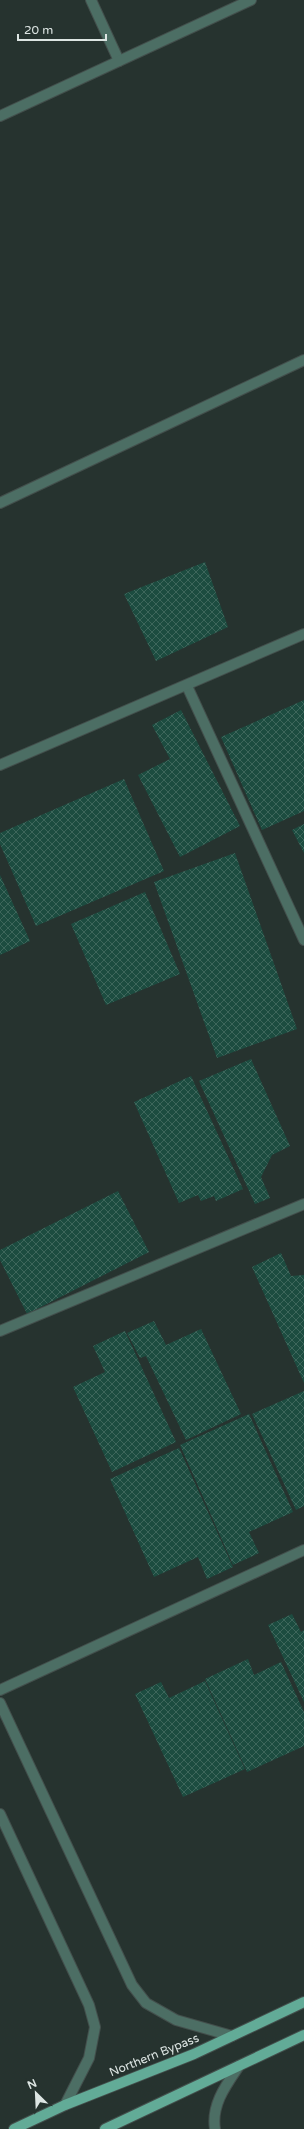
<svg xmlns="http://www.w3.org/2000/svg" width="304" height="2129" font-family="'Varela Round',sans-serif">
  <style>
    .building { fill: url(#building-cross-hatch) }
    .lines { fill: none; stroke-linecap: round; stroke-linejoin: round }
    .minor-casing { stroke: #434f4c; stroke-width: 12 }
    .major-casing { stroke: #434f4c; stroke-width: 12 }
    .minor { stroke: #4c6e64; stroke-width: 10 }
    .major { stroke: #62ab97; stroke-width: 10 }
    .labels { text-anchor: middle; stroke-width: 3; stroke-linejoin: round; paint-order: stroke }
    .street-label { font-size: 12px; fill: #dde5e3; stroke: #26332f }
  </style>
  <defs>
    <pattern id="building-cross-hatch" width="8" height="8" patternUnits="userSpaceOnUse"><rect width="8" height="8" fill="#1c4c40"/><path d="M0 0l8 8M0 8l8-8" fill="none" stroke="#3d665b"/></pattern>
  </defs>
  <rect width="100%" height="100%" fill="#26332f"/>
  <g class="building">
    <path d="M205 562 228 627 156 661 124 594Z"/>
    <path d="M304 700V811L262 830 221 737Z"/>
    <path d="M181 710 240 826 180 857 138 775 170 759 152 725Z"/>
    <path d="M124 779 164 871 36 926 0 844V833Z"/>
    <path d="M304 824V853L292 830Z"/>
    <path d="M235 853 297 1029 217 1058 154 882Z"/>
    <path d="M0 875 30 941 0 955Z"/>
    <path d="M145 892 180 974 106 1005 71 924Z"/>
    <path d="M251 1059 290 1146 272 1155 261 1177 270 1198 255 1204 199 1081Z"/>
    <path d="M191 1076 243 1189 216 1201 214 1196 201 1201 198 1195 179 1203 134 1102Z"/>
    <path d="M118 1191 149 1252 27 1314 0 1260V1250Z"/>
    <path d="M281 1253 291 1276 304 1275V1383L252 1267Z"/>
    <path d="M154 1321 166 1345 201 1329 241 1414 186 1440 146 1356 140 1358 127 1333Z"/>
    <path d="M125 1331 176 1442 112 1472 73 1387 105 1372 93 1346Z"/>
    <path d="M304 1391V1506L296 1510 252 1414Z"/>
    <path d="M249 1414 293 1512 249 1532 259 1553 233 1565 180 1445Z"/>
    <path d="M179 1448 233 1567 207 1579 198 1557 154 1577 110 1479Z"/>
    <path d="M292 1614 301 1632 304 1630V1702L268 1625Z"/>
    <path d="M248 1659 254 1675 281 1662 304 1712V1746L247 1772 205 1679Z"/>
    <path d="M205 1681 245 1769 183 1797 135 1694 161 1682 169 1698Z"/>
  </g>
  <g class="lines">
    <defs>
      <g id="minor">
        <path d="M91 0 119 61"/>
        <path d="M0 116 251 0"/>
        <path d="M0 503 304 360"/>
        <path d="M187 686 304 940"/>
        <path d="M0 765 304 634"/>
        <path d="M0 1331 304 1204"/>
        <path d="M0 1690 304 1550"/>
        <path d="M0 1703 132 1985 146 2003 176 2020 232 2036"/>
        <path d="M0 1814 89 2005 95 2027 89 2058 65 2105"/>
        <path d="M215 2129C211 2105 226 2085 239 2066"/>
      </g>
      <g id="major">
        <path d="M14 2129 65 2105 194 2054 304 2002"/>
        <path d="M105 2129 304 2035"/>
      </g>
    </defs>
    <use href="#minor" class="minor-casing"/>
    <use href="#major" class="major-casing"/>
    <use href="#minor" class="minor"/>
    <use href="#major" class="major"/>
  </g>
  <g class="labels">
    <g class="street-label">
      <text transform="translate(154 2055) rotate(-22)" y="4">Northern Bypass</text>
    </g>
  </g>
  <g transform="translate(36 2093) rotate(336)" stroke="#26332f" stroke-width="3" paint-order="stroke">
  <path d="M0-3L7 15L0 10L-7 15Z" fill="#dde5e3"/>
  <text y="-6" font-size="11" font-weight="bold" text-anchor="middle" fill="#dde5e3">N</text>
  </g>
  <path d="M18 34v6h88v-6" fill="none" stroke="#dde5e3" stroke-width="2"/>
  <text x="24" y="34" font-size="12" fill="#dde5e3" stroke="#26332f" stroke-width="3" paint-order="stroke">20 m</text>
</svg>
